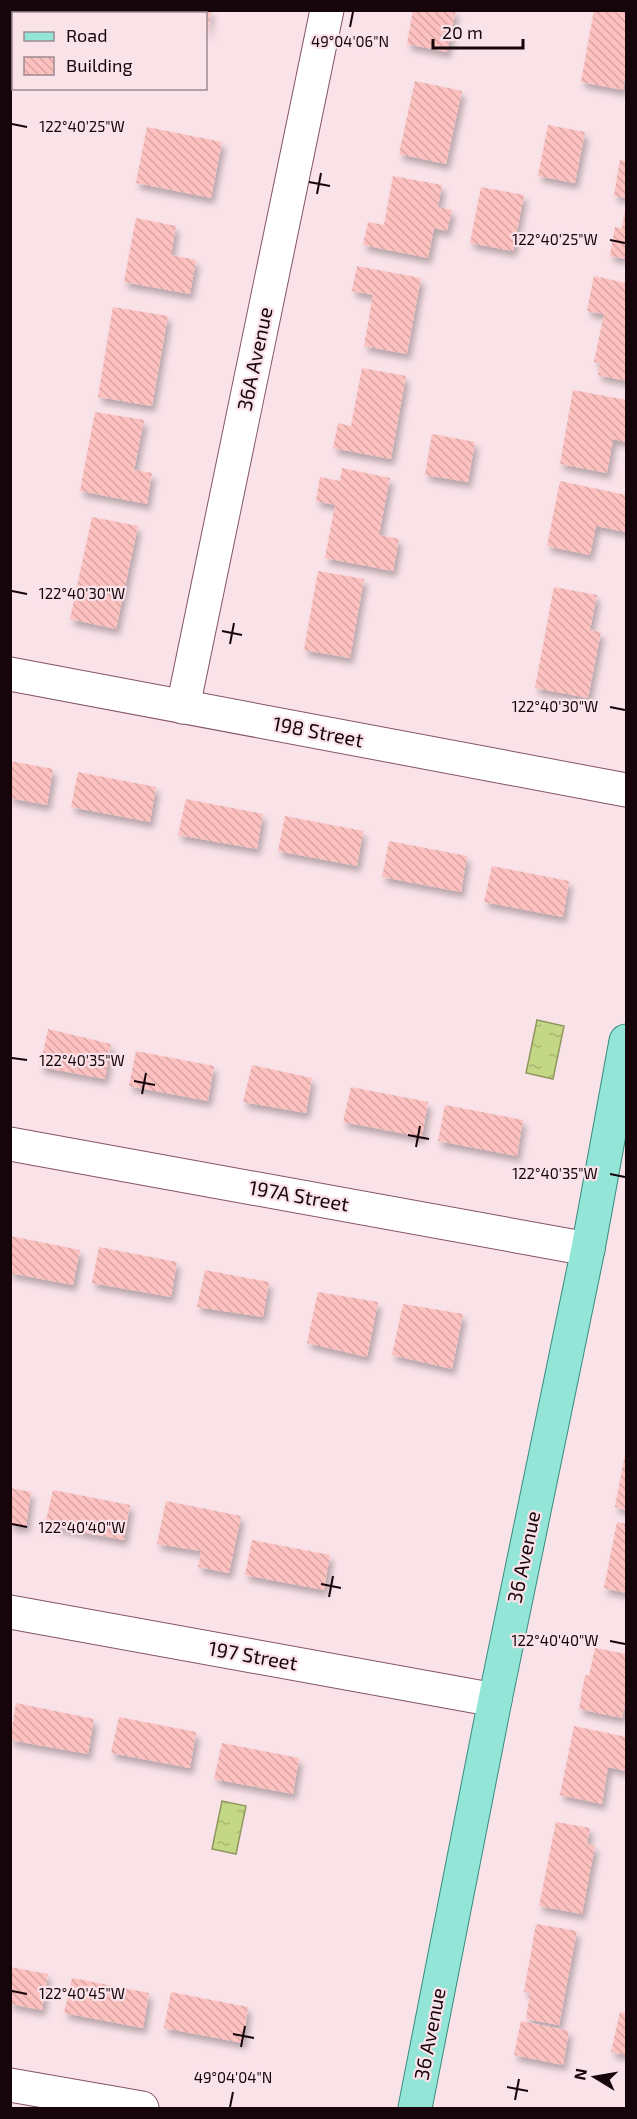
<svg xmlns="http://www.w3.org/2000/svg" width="637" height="2119" font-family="'Exo 2',sans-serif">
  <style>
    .water { fill: url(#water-ripples); stroke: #909860; stroke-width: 1.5 }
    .building { fill: url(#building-back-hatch); filter: url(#shadow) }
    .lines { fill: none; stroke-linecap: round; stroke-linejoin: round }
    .minor-casing { stroke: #855463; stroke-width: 35 }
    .major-casing { stroke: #378c7e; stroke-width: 35 }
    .minor { stroke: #fff; stroke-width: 33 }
    .major { stroke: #92e5d7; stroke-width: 33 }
    .ticks { fill: none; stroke: #16050b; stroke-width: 2 }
    .labels { text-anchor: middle; stroke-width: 4.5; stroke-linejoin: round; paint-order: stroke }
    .street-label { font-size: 20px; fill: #16050b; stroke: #fae2e9 }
    .ticks-label { font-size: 15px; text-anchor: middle; fill: #16050b; stroke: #fae2e9; stroke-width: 4.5; stroke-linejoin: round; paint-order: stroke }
  </style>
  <defs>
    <pattern id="water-ripples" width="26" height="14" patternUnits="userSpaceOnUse" patternTransform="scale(1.5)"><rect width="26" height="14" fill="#c4d784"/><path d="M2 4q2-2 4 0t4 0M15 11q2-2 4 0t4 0" fill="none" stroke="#a8b771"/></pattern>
    <pattern id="building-back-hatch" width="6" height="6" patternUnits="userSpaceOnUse" patternTransform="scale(1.5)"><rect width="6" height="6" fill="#fdc1c0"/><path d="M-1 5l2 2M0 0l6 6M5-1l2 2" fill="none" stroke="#d8a4a4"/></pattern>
    <filter id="shadow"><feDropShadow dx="3.5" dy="6" stdDeviation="3" flood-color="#0004"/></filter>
  </defs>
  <rect width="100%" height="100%" fill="#fae2e9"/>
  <g class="water">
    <path d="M537 1020 564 1026 553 1079 526 1073Z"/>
    <path d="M222 1801 246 1806 236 1854 212 1849Z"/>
  </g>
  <g class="building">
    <path d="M10 10H18L17 14H14L12 45Z"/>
    <path d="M167 10H211L207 38 206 14H166Z"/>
    <path d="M413 10H456L447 52 407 44Z"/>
    <path d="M594 10H626V70L623 90 581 82Z"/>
    <path d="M415 81 462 91 446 164 399 154Z"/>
    <path d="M548 125 585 132 575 183 538 176Z"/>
    <path d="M147 127 222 142 211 198 136 183Z"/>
    <path d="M620 160 626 161V198L614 196Z"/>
    <path d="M393 176 442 185 438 207 452 210 447 231 434 228 428 258 363 245 368 222 384 225Z"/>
    <path d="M481 187 524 195 513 251 470 243Z"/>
    <path d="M625 210H626V259L610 256 615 227 622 228Z"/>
    <path d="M136 218 176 226 171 255 196 260 190 294 124 282Z"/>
    <path d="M357 266 421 278 407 354 364 346 373 295 352 291Z"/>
    <path d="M594 276 626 283V381L598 375 600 363 594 362 604 314 587 311Z"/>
    <path d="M113 307 168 316 152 406 98 397Z"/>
    <path d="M362 368 406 376 391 459 333 448 338 423 351 426Z"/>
    <path d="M573 390 626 400V442L613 439 607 473 560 464Z"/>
    <path d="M95 412 144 420 134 470 152 473 147 504 80 491Z"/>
    <path d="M432 434 475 442 468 482 425 475Z"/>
    <path d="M342 468 390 478 379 535 399 539 393 571 325 558 335 505 316 501 320 477 340 481Z"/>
    <path d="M560 481 626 495V532L596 526 590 555 547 546Z"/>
    <path d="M92 517 138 526 116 629 70 619Z"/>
    <path d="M318 571 364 579 350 658 304 650Z"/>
    <path d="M554 587 597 595 590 630 601 632 588 698 535 688Z"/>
    <path d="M10 761 53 769 47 805 10 798Z"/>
    <path d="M78 772 156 787 150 822 71 807Z"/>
    <path d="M186 799 263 814 257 849 178 835Z"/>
    <path d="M285 816 363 831 357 866 278 851Z"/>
    <path d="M389 841 467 856 461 892 382 877Z"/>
    <path d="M492 866 569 881 563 917 484 902Z"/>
    <path d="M48 1029 111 1044 105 1079 40 1067Z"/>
    <path d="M136 1051 214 1066 208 1101 129 1086Z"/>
    <path d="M252 1065 312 1078 306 1113 243 1102Z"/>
    <path d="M351 1087 428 1102 422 1137 343 1122Z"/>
    <path d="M445 1105 523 1120 517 1156 438 1141Z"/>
    <path d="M10 1236 80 1250 73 1285 10 1273Z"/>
    <path d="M99 1247 177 1262 171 1297 92 1283Z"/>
    <path d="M205 1270 269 1282 263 1317 197 1307Z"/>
    <path d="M318 1292 378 1302 367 1357 307 1343Z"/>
    <path d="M403 1304 463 1314 452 1369 392 1355Z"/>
    <path d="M625 1454 626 1455V1510L615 1507Z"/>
    <path d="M10 1488 31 1492 26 1527 10 1525Z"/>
    <path d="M53 1490 130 1505 124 1540 45 1525Z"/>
    <path d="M166 1501 241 1516 229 1573 198 1567 201 1551 157 1544Z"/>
    <path d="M617 1522 626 1524V1593L604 1588Z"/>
    <path d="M252 1540 330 1555 324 1590 245 1575Z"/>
    <path d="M595 1648 626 1654V1706H625L622 1718 579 1709 585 1675 589 1676Z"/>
    <path d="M16 1703 94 1719 88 1754 10 1740Z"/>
    <path d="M119 1717 196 1732 190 1768 111 1753Z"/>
    <path d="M574 1726 626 1737V1771L608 1767 602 1804 560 1795Z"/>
    <path d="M222 1743 299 1758 293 1794 214 1779Z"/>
    <path d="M556 1822 590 1828 587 1844 595 1846 582 1914 539 1906Z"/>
    <path d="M536 1924 577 1931 559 2025 526 2019 530 1993 524 1992Z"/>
    <path d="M10 1967 48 1974 42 2010 10 2004Z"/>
    <path d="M72 1978 149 1993 143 2028 64 2013Z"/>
    <path d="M171 1992 248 2007 243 2043 164 2028Z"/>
    <path d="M620 2012 626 2013V2055L611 2052Z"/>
    <path d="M521 2021 569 2031 563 2065 514 2055Z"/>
  </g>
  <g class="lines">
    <defs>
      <g id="minor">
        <path d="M10 674 626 790"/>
        <path d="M183 707 327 10"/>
        <path d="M10 1144 588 1249"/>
        <path d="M10 1612 495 1700"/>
        <path d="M10 2085 142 2108"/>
      </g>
      <path id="major" d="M415 2108 495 1700 588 1249 626 1041"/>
    </defs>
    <use href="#minor" class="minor-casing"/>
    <use href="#major" class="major-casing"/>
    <use href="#minor" class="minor"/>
    <use href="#major" class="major"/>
  </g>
  <path class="ticks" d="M350 27 353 12M12 124 27 127M309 182 330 186M317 194 321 173M610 240 625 243M12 591 27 594M222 631 242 635M230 644 234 623M610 707 625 710M12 1058 27 1060M134 1081 155 1085M142 1094 146 1073M408 1135 429 1139M416 1147 420 1126M610 1174 625 1177M12 1524 27 1527M321 1584 341 1588M329 1597 333 1576M610 1641 625 1644M12 1991 27 1994M233 2034 254 2038M241 2047 245 2026M507 2087 528 2091M515 2100 519 2079M230 2107 233 2092"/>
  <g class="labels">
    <g class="street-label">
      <text transform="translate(255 359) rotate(-78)" y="7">36A Avenue</text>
      <text transform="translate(318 732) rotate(11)" y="7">198 Street</text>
      <text transform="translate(299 1196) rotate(10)" y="7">197A Street</text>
      <text transform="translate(524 1557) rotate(-78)" y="7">36 Avenue</text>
      <text transform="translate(253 1656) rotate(10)" y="7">197 Street</text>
      <text transform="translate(430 2034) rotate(-79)" y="7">36 Avenue</text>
    </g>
  </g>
  <g class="ticks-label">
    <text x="350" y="47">49°04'06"N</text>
    <text x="82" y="132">122°40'25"W</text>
    <text x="555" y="245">122°40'25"W</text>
    <text x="82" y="599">122°40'30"W</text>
    <text x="555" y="712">122°40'30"W</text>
    <text x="82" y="1066">122°40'35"W</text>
    <text x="555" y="1179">122°40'35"W</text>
    <text x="82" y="1533">122°40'40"W</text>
    <text x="555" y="1646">122°40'40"W</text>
    <text x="82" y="1999">122°40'45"W</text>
    <text x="233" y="2083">49°04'04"N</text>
  </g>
  <rect width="637" height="2119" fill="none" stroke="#16050b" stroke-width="24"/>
  <rect x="12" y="12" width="195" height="78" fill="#fae2e9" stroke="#9f8a90" stroke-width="1.5"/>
  <rect x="24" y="32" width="30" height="9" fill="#92e5d7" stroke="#9f8a90" stroke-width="1.5"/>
  <text x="66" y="42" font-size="18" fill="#16050b">Road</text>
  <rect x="24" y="57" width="30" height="18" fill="url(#building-back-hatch)" stroke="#9f8a90" stroke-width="1.5"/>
  <text x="66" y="72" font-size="18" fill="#16050b">Building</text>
  <g transform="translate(595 2077) rotate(281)" stroke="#fae2e9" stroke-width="4.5" paint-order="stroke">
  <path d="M0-4.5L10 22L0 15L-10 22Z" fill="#16050b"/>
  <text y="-9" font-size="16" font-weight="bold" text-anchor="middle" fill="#16050b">N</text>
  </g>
  <path d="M433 39v9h90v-9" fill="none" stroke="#16050b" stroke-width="3"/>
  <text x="442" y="39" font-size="18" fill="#16050b" stroke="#fae2e9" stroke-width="4.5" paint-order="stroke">20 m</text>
</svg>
